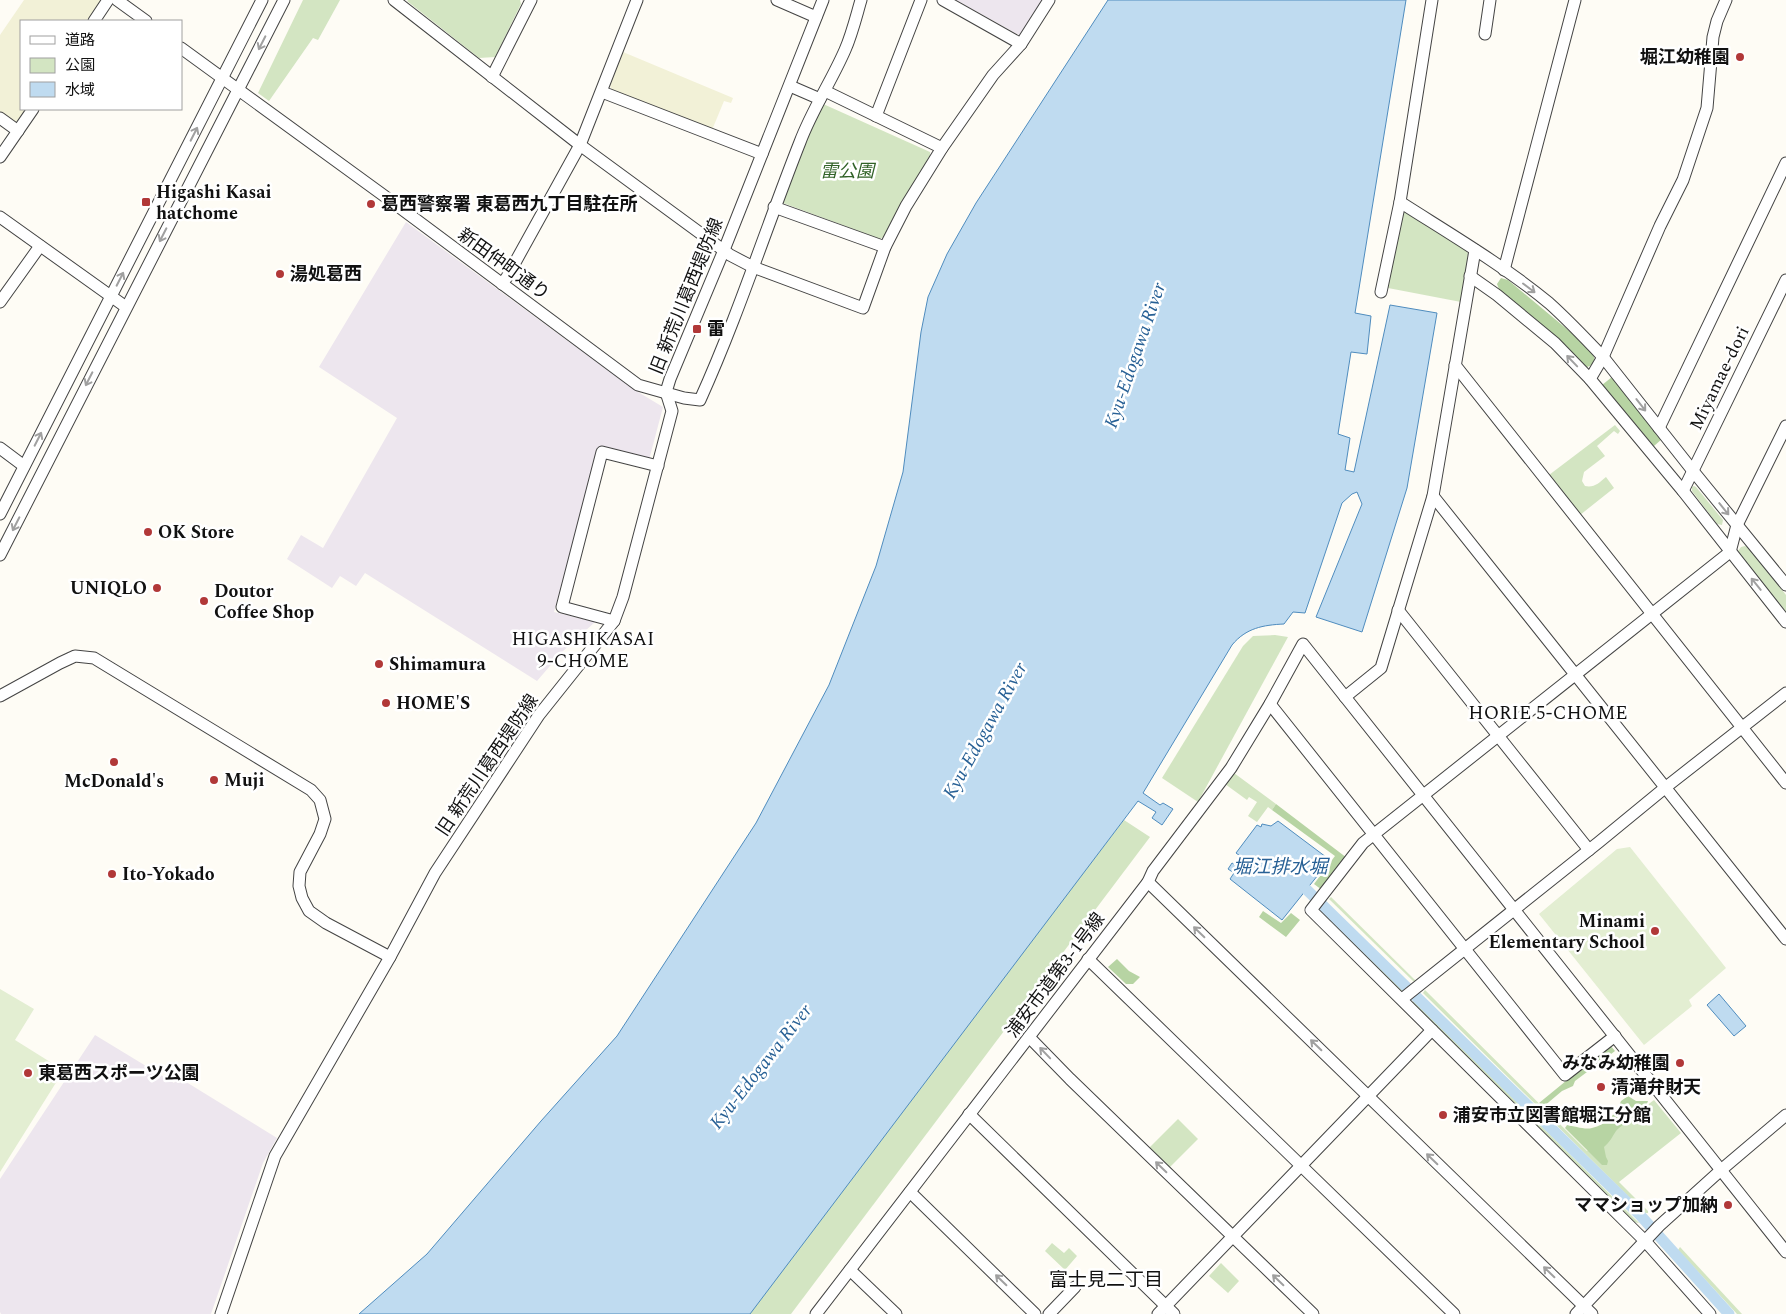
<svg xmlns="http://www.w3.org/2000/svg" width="1786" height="1314" font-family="Spectral,'Noto Sans JP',serif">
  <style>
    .industrial { fill: #ede6ee }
    .farmland { fill: #f2f1d7 }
    .green { fill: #d3e5c2 }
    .forest { fill: #b7d4a3 }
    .pitch { fill: #e3eed2 }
    .water { fill: #bfdbf0; stroke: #4f8cbe }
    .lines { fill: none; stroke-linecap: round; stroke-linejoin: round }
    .canal { stroke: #bfdbf0; stroke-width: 11 }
    .minor-casing { stroke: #444; stroke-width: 13 }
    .minor { stroke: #fff; stroke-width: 11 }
    .oneway { stroke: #a0a0a0 }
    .poi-dot { fill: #b13838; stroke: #fff; stroke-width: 2 }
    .labels { text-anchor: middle; stroke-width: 5; stroke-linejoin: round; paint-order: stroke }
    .poi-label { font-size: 18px; font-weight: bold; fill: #111; stroke: #fff; text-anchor: start }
    .park-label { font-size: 18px; font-style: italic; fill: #316228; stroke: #fff }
    .street-label { font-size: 18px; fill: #111; stroke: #fff }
    .water-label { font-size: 19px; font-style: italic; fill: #276095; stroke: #fff }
    .neighbourhood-label { font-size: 19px; fill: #111; stroke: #fff }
  </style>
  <rect width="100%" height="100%" fill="#fefcf5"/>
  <g class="industrial">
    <path d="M956 0H1046L1024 33 1019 35Z"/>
    <path d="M406 222 633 389 663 407 649 460 598 447 554 612 595 622 562 652 537 681 365 573 356 586 340 576 332 588 287 559 301 535 323 548 397 418 319 367Z"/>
    <path d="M95 1035 174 1083 178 1077 277 1138 263 1163 211 1314H1L0 1312V1179Z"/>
  </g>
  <g class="farmland">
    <path d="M24 0H102L87 21H21V109H27L19 121 13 122 0 112V35Z"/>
    <path d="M623 52 733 98 731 103 724 101 712 130 612 90 610 86Z"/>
  </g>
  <g class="green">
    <path d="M303 0H340L318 40 313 38 269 101 258 93Z"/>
    <path d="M408 0H520L521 4 495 57 479 58 407 1Z"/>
    <path d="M821 103 930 152V159L885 236 880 239 783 203 780 199Z"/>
    <path d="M1406 211 1466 249 1468 254 1461 302 1388 288 1386 286 1403 212Z"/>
    <path d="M1615 425 1620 431 1618 434 1614 431 1597 446 1605 456 1584 472 1582 481 1585 486C1594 488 1599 483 1606 477L1614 488 1580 515 1549 475Z"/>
    <path d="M1694 486 1696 487 1723 520 1722 525 1717 524 1692 491V487Z"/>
    <path d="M1745 546 1749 548 1786 595V614L1739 555 1738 551 1741 547Z"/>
    <path d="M1275 635 1288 637 1198 802 1162 778 1243 646 1253 636Z"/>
    <path d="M1234 773 1276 804 1272 810 1268 807 1257 822 1248 816 1257 802 1249 797 1247 800 1225 784Z"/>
    <path d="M1124 820 1150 837 791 1314H741Z"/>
    <path d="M1331 897 1417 982 1413 981 1329 899Z"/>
    <path d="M1322 909 1405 991H1401L1322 913 1320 910Z"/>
    <path d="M1425 990 1587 1151 1654 1100 1681 1133 1619 1182 1648 1211V1213H1645L1423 993Z"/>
    <path d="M1414 1000 1639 1223 1633 1222 1412 1003Z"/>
    <path d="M1178 1119 1198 1139 1170 1167 1149 1148Z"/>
    <path d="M1052 1243 1064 1253 1069 1248 1077 1256 1065 1270 1045 1251Z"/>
    <path d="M1680 1247 1742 1314H1737L1678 1250Z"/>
    <path d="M1221 1263 1239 1281 1228 1293 1209 1276Z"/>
  </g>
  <g class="forest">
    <path d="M1501 278 1508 280 1592 350 1595 361 1590 366 1587 367 1582 365 1558 340 1499 289 1497 284Z"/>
    <path d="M1612 377 1662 439 1654 446 1602 385Z"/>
    <path d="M1276 804 1347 858 1322 890 1314 884 1335 856 1272 810Z"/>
    <path d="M1263 911 1281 923 1291 913 1300 920 1286 937 1259 917Z"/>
    <path d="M1117 959 1129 971 1140 977 1133 984H1126L1108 967Z"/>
    <path d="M1610 1045 1615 1051 1575 1081 1573 1086 1562 1091 1543 1107 1539 1103Z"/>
    <path d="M1628 1096 1636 1101H1648C1643 1116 1626 1120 1616 1131 1612 1137 1610 1142 1604 1147L1606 1157 1608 1161 1607 1165H1602L1565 1128 1567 1125C1574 1126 1585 1130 1592 1128 1606 1125 1617 1113 1621 1101Z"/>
  </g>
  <g class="pitch">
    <path d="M1630 847 1726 968 1689 1000 1692 1006 1644 1045 1539 914 1617 849Z"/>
    <path d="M0 989 34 1009 15 1040 55 1065 57 1081 0 1172Z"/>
  </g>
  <g class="water">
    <path d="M1108 0H1406L1355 313 1371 316 1367 354 1351 352 1338 434 1350 438 1345 470 1354 472 1390 305 1437 313 1407 488 1362 632 1316 617 1362 504 1357 492 1352 494 1342 503 1305 613 1293 612 1284 624C1263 625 1246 628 1232 645L1143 793 1160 805 1163 803 1173 809 1162 825 1152 818 1156 812 1138 801 750 1314H359L427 1254 541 1121 617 1036 756 823 829 685 876 566 903 472 921 332 928 297 947 254 976 203Z"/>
    <path d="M1278 821 1330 860 1282 920 1230 879 1234 873 1228 869 1232 863 1239 867 1244 860 1243 858 1236 853 1257 825 1261 827 1262 824 1271 826Z"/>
    <path d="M1719 994 1746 1026 1734 1036 1707 1005Z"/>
  </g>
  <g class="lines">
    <path class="canal" d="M1307 890 1640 1215 1729 1314"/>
    <defs>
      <g id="minor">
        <path d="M117 0 146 21"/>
        <path d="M394 0 580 145 730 255 753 267 863 308 885 247 906 206 942 148 993 75 1021 44 1049 0"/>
        <path d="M777 0 816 17"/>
        <path d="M943 0 1021 44"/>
        <path d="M1432 0 1400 202C1450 234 1503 265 1549 303 1568 320 1586 339 1603 357L1693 471 1786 585"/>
        <path d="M94 21 108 0"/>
        <path d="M1485 34 1490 0"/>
        <path d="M181 48 383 195 638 385 684 398 700 400C738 316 766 228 800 142 812 110 831 82 845 50 852 34 856 17 861 0"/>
        <path d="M492 77 531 0"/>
        <path d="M790 86 820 99"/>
        <path d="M825 91 942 148"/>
        <path d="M602 92 762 154"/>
        <path d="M876 116 921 0"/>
        <path d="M0 118 18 131"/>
        <path d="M0 157 33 109"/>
        <path d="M774 207 885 247"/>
        <path d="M0 217 126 307"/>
        <path d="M1504 270 1575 0"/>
        <path d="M1470 276 1497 295 1555 343 1590 379 1683 491 1786 622"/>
        <path d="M502 284 507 277 580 145 637 0"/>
        <path d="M1381 292 1400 202"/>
        <path d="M0 302 40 246"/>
        <path d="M1455 365 1786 783"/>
        <path d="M1590 379 1603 357 1660 226 1683 180 1707 108 1713 37 1717 21 1726 0"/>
        <path d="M1659 428 1786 163"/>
        <path d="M0 448 24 466"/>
        <path d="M1683 491 1786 280"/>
        <path d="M1433 496 1786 939"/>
        <path d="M0 514 262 0"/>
        <path d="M0 555 284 0"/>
        <path d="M1398 610 1589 850"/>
        <path d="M614 621 562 607 602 452 658 466"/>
        <path d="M0 696 60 663 75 656 94 658 311 790 320 800 325 819 320 834 300 872 299 886 302 898 309 911 326 923 390 957"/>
        <path d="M1345 697 1381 668 1433 496 1475 250"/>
        <path d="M1270 704 1565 1075 1615 1036"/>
        <path d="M1148 882 1592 1314"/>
        <path d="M1088 959 1454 1314"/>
        <path d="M1402 999 1599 842 1666 787 1786 693"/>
        <path d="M1029 1037 1070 1079 1313 1314"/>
        <path d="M969 1114 1174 1314"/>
        <path d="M910 1192 1035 1314"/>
        <path d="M850 1270 896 1314"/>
        <path d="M221 1314 275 1156 390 957 435 873 539 715 614 621 623 597 672 411 666 392 670 379 724 250 823 0"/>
        <path d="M816 1314 1148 882 1153 871 1231 768 1270 704 1303 644 1786 1252"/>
        <path d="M1049 1314 1075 1287"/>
        <path d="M1158 1314 1432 1030"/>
        <path d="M1576 1314 1659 1226 1721 1170 1786 1115"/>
        <path d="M1710 1314 1645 1241 1311 910 1363 843 1730 552 1737 525 1786 426"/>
      </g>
    </defs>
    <use href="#minor" class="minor-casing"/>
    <use href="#minor" class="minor"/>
  </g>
  <defs><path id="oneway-shaft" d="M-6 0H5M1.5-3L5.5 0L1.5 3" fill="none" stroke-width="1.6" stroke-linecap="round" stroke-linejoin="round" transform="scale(1.25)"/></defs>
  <g class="oneway">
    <use href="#oneway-shaft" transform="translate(262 43) rotate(117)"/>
    <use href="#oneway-shaft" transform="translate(194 134) rotate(-63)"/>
    <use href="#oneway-shaft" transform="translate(163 235) rotate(117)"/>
    <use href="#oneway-shaft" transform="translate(120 279) rotate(-63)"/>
    <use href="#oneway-shaft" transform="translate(1529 288) rotate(37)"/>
    <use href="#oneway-shaft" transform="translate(1572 361) rotate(-134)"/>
    <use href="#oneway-shaft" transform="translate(89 379) rotate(117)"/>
    <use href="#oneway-shaft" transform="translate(1641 405) rotate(52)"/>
    <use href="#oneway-shaft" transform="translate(38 439) rotate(-63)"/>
    <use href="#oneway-shaft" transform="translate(1724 509) rotate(51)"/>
    <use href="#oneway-shaft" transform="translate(16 524) rotate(117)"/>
    <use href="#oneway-shaft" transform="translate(1756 584) rotate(-129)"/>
    <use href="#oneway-shaft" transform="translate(1199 932) rotate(-136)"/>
    <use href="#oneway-shaft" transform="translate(1316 1045) rotate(-136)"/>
    <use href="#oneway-shaft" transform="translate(1045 1053) rotate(-134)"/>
    <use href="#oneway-shaft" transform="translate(1432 1159) rotate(-136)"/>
    <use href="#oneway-shaft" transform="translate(1161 1167) rotate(-136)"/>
    <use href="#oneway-shaft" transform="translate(1549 1272) rotate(-136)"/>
    <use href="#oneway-shaft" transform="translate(1001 1280) rotate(-136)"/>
    <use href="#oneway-shaft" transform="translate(1278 1280) rotate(-136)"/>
  </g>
  <g class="poi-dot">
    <circle cx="1740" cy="57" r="5"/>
    <rect x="141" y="197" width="10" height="10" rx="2.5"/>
    <circle cx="371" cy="204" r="5"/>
    <circle cx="280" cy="274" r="5"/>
    <rect x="692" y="324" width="10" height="10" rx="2.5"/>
    <circle cx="148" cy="532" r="5"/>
    <circle cx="157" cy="588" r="5"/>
    <circle cx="204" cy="601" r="5"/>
    <circle cx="379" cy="664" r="5"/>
    <circle cx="386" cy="703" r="5"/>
    <circle cx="114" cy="762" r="5"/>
    <circle cx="214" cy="780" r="5"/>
    <circle cx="112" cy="874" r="5"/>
    <circle cx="1655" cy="931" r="5"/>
    <circle cx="1680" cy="1063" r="5"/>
    <circle cx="28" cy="1073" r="5"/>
    <circle cx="1601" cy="1087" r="5"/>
    <circle cx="1443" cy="1115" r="5"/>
    <circle cx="1728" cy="1205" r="5"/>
  </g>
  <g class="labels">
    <g class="poi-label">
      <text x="1730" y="63" text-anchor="end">堀江幼稚園</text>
      <text x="156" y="198">Higashi Kasai<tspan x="156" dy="21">hatchome</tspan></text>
      <text x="381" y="210">葛西警察署 東葛西九丁目駐在所</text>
      <text x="290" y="280">湯処葛西</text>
      <text x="707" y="335">雷</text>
      <text x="158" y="538">OK Store</text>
      <text x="147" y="594" text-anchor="end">UNIQLO</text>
      <text x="214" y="597">Doutor<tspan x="214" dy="21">Coffee Shop</tspan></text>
      <text x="389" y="670">Shimamura</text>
      <text x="396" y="709">HOME'S</text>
      <text x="224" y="786">Muji</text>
      <text x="114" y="787" text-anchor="middle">McDonald's</text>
      <text x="122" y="880">Ito-Yokado</text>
      <text x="1645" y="927" text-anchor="end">Minami<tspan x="1645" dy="21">Elementary School</tspan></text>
      <text x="1670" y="1069" text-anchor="end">みなみ幼稚園</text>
      <text x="38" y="1079">東葛西スポーツ公園</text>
      <text x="1611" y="1093">清滝弁財天</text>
      <text x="1453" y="1121">浦安市立図書館堀江分館</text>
      <text x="1718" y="1211" text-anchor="end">ママショップ加納</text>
    </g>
    <g class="park-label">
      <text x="847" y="177">雷公園</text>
    </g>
    <g class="street-label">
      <text transform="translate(504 264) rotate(36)" y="6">新田仲町通り</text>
      <text transform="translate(686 296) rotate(-68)" y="6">旧 新荒川葛西堤防線</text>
      <text transform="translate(1719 378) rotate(-64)" y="6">Miyamae-dori</text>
      <text transform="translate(487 765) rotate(-56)" y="6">旧 新荒川葛西堤防線</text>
      <text transform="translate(1055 975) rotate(-53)" y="6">浦安市道第3-1号線</text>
    </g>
    <g class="water-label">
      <text transform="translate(1134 355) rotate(-71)" y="7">Kyu-Edogawa River</text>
      <text transform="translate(984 730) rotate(-61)" y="7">Kyu-Edogawa River</text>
      <text x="1280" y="873">堀江排水堀</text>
      <text transform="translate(760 1066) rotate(-52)" y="7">Kyu-Edogawa River</text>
    </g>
    <g class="neighbourhood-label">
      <text x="583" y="645">HIGASHIKASAI<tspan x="583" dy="22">9-CHOME</tspan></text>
      <text x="1548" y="719">HORIE 5-CHOME</text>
      <text x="1106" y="1286">富士見二丁目</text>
    </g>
  </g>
  <rect x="20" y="20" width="162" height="90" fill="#ffffff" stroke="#a0a0a0"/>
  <rect x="30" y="36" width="25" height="8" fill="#ffffff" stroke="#a0a0a0"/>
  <text x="65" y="45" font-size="15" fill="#111111">道路</text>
  <rect x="30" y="58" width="25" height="15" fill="#d3e5c2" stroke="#a0a0a0"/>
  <text x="65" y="70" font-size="15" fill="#111111">公園</text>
  <rect x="30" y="82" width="25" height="15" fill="#bfdbf0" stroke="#a0a0a0"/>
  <text x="65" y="95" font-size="15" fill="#111111">水域</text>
</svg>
